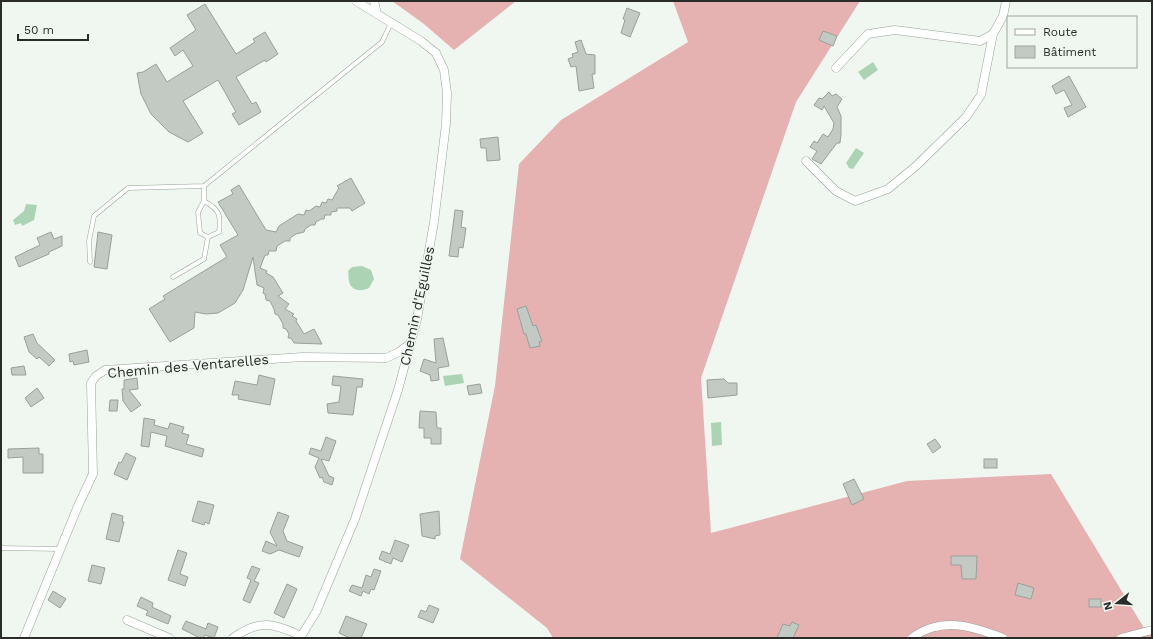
<svg xmlns="http://www.w3.org/2000/svg" width="1153" height="639" font-family="'Work Sans',sans-serif">
  <style>
    .forest { fill: #e5b1b1 }
    .water { fill: #acd4b4 }
    .building { fill: #c3cac4; stroke: #99a09a }
    .lines { fill: none; stroke-linecap: round; stroke-linejoin: round }
    .lane-casing { stroke: #9aa19b; stroke-width: 5 }
    .street-casing { stroke: #9aa19b; stroke-width: 9 }
    .lane { stroke: #fff; stroke-width: 4 }
    .street { stroke: #fff; stroke-width: 8 }
    .labels { text-anchor: middle; stroke-width: 3; stroke-linejoin: round; paint-order: stroke }
    .street-label { font-size: 14px; fill: #292c29; stroke: #eff7f0 }
  </style>
  <rect width="100%" height="100%" fill="#eff7f0"/>
  <g class="forest">
    <path d="M392 1H516L454 50 424 24Z"/>
    <path d="M673 1H860L796 102 701 378 711 533 907 481 1051 474 1144 628 1152 627V638H553L547 628 460 559 495 386 519 164 561 120 688 42Z"/>
  </g>
  <g class="water">
    <path d="M873 62 878 70 864 80 858 72Z"/>
    <path d="M856 148 864 153 853 169 849 168 846 163Z"/>
    <path d="M26 204 37 205 34 220 22 226 21 223 15 225 13 220 24 211Z"/>
    <path d="M362 266 371 270 374 279 369 288C361 292 351 291 349 281 348 278 349 274 348 271L352 267Z"/>
    <path d="M462 374 464 383 445 386 443 376Z"/>
    <path d="M721 422 722 445 712 446 711 423Z"/>
  </g>
  <g class="building">
    <path d="M205 4 236 54 255 42 253 39 265 32 278 54 266 62 265 60 236 77 252 104 256 102 261 112 239 125 232 114 236 112 218 80 183 101 203 133 188 142 169 132 151 114 141 94 137 73 143 72 156 64 167 82 193 66 183 50 175 56 170 48 196 30 187 15Z"/>
    <path d="M627 8 640 13 630 37 621 33 625 20 623 19Z"/>
    <path d="M823 31 837 36 833 46 819 40Z"/>
    <path d="M581 40 586 54 595 55V74H592L594 88 579 91 576 66 571 67 568 59 573 57 572 54 578 52 575 42Z"/>
    <path d="M1069 76 1086 107 1068 117 1064 108 1072 105 1064 90 1056 94 1052 86Z"/>
    <path d="M829 92 832 96 836 94 842 99 837 107 841 116V134L840 143H837L821 164 812 159 817 151 810 147 814 141 817 143 823 134 828 137 833 129 834 123 824 106 822 110 814 105 819 98 822 99Z"/>
    <path d="M498 137 500 160 487 161 486 148H481L480 139Z"/>
    <path d="M351 178 365 203 352 211 350 208H337V211L331 212V215H325L324 219H321L316 222 315 225H311L305 229 304 232 296 234 290 238V241H285L277 246 276 251H269L268 255H265L260 268 267 271 266 273 273 277 283 293 278 296 289 304 285 309 294 314 292 316 297 319 296 321 304 334 314 329 322 344 294 343 291 338H288L289 334 286 329 283 328V324L278 315 275 314 274 309 270 301 266 300 265 294 263 293 264 288 257 285 253 257 243 290 235 303 218 313 206 314 195 312 194 328 170 342 149 309 165 299 163 296 227 257 220 245 238 235 218 202 233 194 231 190 239 185 266 230 276 232 279 226 298 214 304 215 306 210 309 211 316 206 320 207 322 202 326 203 328 199 332 200 339 188 337 186Z"/>
    <path d="M455 210 463 211 461 227 466 228 463 248 459 247 458 257 449 256Z"/>
    <path d="M51 232 54 239 62 236V246L49 252V254L19 267 15 257 40 245 37 238Z"/>
    <path d="M98 232 112 235 107 269 94 267Z"/>
    <path d="M526 306 533 326 536 325 542 341 539 342 540 346 530 348 526 334H524L517 309Z"/>
    <path d="M33 334 37 343 55 360 49 366 39 357 37 359 29 352 24 337Z"/>
    <path d="M443 338 449 366 438 368 439 380 431 381 430 375 420 371 424 359 436 363 434 339Z"/>
    <path d="M87 350 89 362 74 365 73 361 70 362 69 354Z"/>
    <path d="M24 366 26 375H12L11 368Z"/>
    <path d="M259 375 275 379 270 405 238 399 239 395H232L235 381 257 385Z"/>
    <path d="M333 376 363 379 362 387H357L353 415 328 413 327 404 339 402 341 386 332 385Z"/>
    <path d="M137 378 138 389 129 390 141 405 131 412 123 401 122 389H124V380Z"/>
    <path d="M724 379 728 383H737V395L708 398 707 380Z"/>
    <path d="M480 384 482 393 469 395 467 386Z"/>
    <path d="M37 388 44 398 31 407 25 398Z"/>
    <path d="M110 400H118L117 411H109Z"/>
    <path d="M420 411 436 412 437 428H441V444H431V438H424V428H419Z"/>
    <path d="M144 418 155 420 154 425 168 429 170 423 184 427 182 433 189 435 186 444 204 449 202 457 165 446 167 436 151 432 149 447 141 446Z"/>
    <path d="M326 437 336 441 329 461 321 459 329 476 334 478 332 485 324 482 322 477 320 478 315 467 319 458 309 454 311 448 321 451Z"/>
    <path d="M935 439 941 447 933 453 927 444Z"/>
    <path d="M39 448V454H43V473H23V457L8 458V449Z"/>
    <path d="M126 453 136 458 127 480 114 474 119 462 121 463Z"/>
    <rect x="984" y="459" width="13" height="9"/>
    <path d="M854 479 864 499 852 505 843 484Z"/>
    <path d="M198 501 214 505 209 524 205 522 204 525 192 521Z"/>
    <path d="M439 511 440 535 435 536V539L422 536 420 514Z"/>
    <path d="M278 512 289 516 283 531 287 541 303 547 299 557 279 550 270 554 262 551 266 541 277 546 270 532Z"/>
    <path d="M112 513 123 516 122 522H124L119 542 106 539Z"/>
    <path d="M395 540 409 545 402 562 393 558 391 564 379 559 382 551 390 554Z"/>
    <path d="M178 550 187 553 180 574 188 577 185 586 168 580Z"/>
    <path d="M951 556H977L976 579H962L961 565H951Z"/>
    <path d="M92 565 105 568 101 584 88 581Z"/>
    <path d="M252 566 260 569 254 581 259 583 250 603 243 600 251 580 247 578Z"/>
    <path d="M374 569 381 571 374 590 371 589 369 594 363 591 361 596 349 591 352 585 362 588 366 575 371 577Z"/>
    <path d="M1018 583 1034 588 1031 599 1015 595Z"/>
    <path d="M287 584 297 589 284 618 274 613Z"/>
    <path d="M53 591 66 599 60 608 48 600Z"/>
    <path d="M141 597 153 603 152 607 171 616 168 624 146 615 148 611 137 606Z"/>
    <rect x="1089" y="599" width="12" height="8"/>
    <path d="M429 605 439 609 433 623 418 617 421 610 426 612Z"/>
    <path d="M346 616 367 624 361 638H350L339 633Z"/>
    <path d="M186 621 206 629 208 623 218 627 214 638 205 635 203 638H200L182 629Z"/>
    <path d="M792 622 799 625 793 638H777L783 624 790 626Z"/>
  </g>
  <g class="lines">
    <defs>
      <g id="lane">
        <path d="M204 186V201L198 212 200 233 208 237 219 232C221 215 220 210 204 201"/>
        <path d="M90 262 89 241 94 216 128 188 204 186 382 42 391 23"/>
        <path d="M173 277 204 259 208 237"/>
        <path d="M1 548 60 549"/>
      </g>
      <g id="street">
        <path d="M374 1 377 14"/>
        <path d="M836 68 868 34 895 30 980 41 993 34"/>
        <path d="M806 161 836 191 855 201 888 189 916 166 966 117 981 95 993 34 1003 16 1006 1"/>
        <path d="M127 620 169 638"/>
        <path d="M24 638 78 506 93 474 91 383 96 376 105 370 302 357 386 358 399 352 410 344"/>
        <path d="M233 638C259 619 274 623 301 636"/>
        <path d="M300 638 316 612 355 519 398 390 417 319 434 222 446 124 447 93 444 70 436 53 421 41 356 1"/>
        <path d="M912 638C941 616 972 626 1003 638"/>
        <path d="M1121 638 1152 630"/>
      </g>
    </defs>
    <use href="#lane" class="lane-casing"/>
    <use href="#street" class="street-casing"/>
    <use href="#lane" class="lane"/>
    <use href="#street" class="street"/>
  </g>
  <g class="labels">
    <g class="street-label">
      <text transform="translate(417 306) rotate(-78)" y="5">Chemin d'Eguilles</text>
      <text transform="translate(188 366) rotate(-5)" y="5">Chemin des Ventarelles</text>
    </g>
  </g>
  <rect width="1153" height="639" fill="none" stroke="#292c29" stroke-width="4"/>
  <rect x="1007" y="16" width="130" height="52" fill="#eff7f0" stroke="#a0a6a0"/>
  <rect x="1015" y="29" width="20" height="6" fill="#ffffff" stroke="#a0a6a0"/>
  <text x="1043" y="36" font-size="12" fill="#292c29">Route</text>
  <rect x="1015" y="46" width="20" height="12" fill="#c3cac4" stroke="#a0a6a0"/>
  <text x="1043" y="56" font-size="12" fill="#292c29">Bâtiment</text>
  <g transform="translate(1117 603) rotate(253)" stroke="#eff7f0" stroke-width="3" paint-order="stroke">
  <path d="M0-3L7 15L0 10L-7 15Z" fill="#292c29"/>
  <text y="-6" font-size="11" font-weight="bold" text-anchor="middle" fill="#292c29">N</text>
  </g>
  <path d="M18 34v6h70v-6" fill="none" stroke="#292c29" stroke-width="2"/>
  <text x="24" y="34" font-size="12" fill="#292c29" stroke="#eff7f0" stroke-width="3" paint-order="stroke">50 m</text>
</svg>
